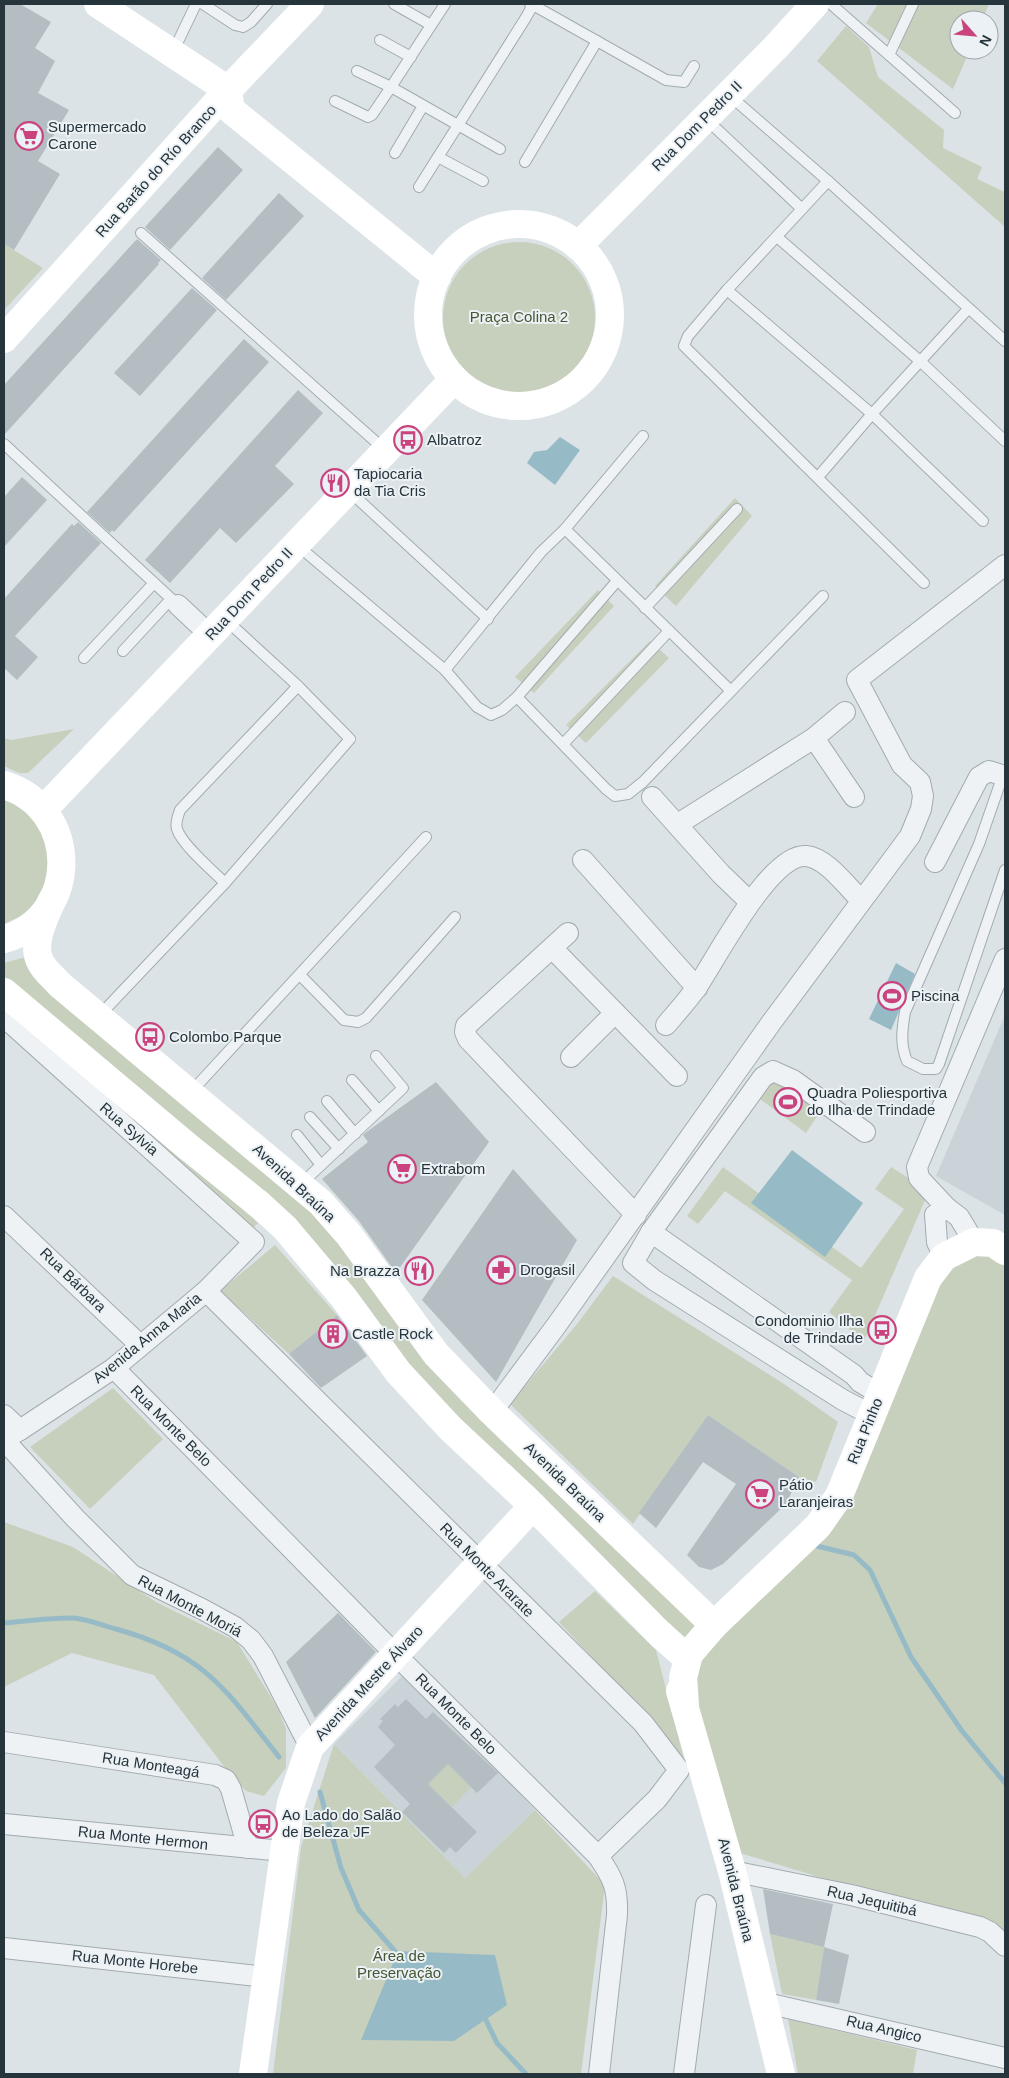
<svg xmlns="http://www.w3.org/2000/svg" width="1009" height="2078" font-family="Helvetica,sans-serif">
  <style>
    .built { fill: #cad3d8 }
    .green { fill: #c7d0bd }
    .water { fill: #97bbc6 }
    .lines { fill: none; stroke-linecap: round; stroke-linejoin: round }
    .stream { stroke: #97bbc6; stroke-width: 5 }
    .building { fill: #b3bdc2 }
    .lane-casing { stroke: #a2abb0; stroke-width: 12 }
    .street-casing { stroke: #a2abb0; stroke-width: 22 }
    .lane { stroke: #eef2f4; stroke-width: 10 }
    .street { stroke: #eef2f4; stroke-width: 20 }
    .secondary { stroke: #fff; stroke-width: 28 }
    .labels { text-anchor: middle; stroke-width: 4; stroke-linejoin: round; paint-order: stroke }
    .street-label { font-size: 15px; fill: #26343c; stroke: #ebf1f4 }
    .poi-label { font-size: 15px; fill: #26343c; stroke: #ebf1f4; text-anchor: start }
    .park-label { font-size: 15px; fill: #455734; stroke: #ebf1f4 }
  </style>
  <rect width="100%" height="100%" fill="#dce3e6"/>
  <g class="built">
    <path d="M1005 1015V1215L936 1176Z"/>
    <path d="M406 1672 535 1810 465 1878 334 1744Z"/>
  </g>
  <g class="green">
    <path d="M878 4H989L982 20H959V50H970L953 89 866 23Z"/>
    <path d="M846 26 869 47 878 77 944 130 943 148 982 167 977 179 1005 192V227L817 61Z"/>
    <circle cx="519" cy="318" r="76"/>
    <path d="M4 244 43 268 4 310Z"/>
    <path d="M735 498 752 516 676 606 655 586Z"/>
    <path d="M598 590 614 606 534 693 515 677Z"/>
    <path d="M650 641 669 658 586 743 566 725Z"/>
    <path d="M74 729 28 773H19L4 766V738L11 740Z"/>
    <path d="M4 794 36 813 54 854 42 897 27 913 4 924Z"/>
    <path d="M30 956 299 1198 699 1629 685 1642 75 1037 4 976V963Z"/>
    <path d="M86 1072 258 1223 251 1230 80 1077Z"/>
    <path d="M772 1075 822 1109 806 1133 756 1096Z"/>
    <path d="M723 1167 861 1268 904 1209 875 1189 891 1167 929 1191 864 1341 829 1312 852 1280 725 1191 698 1224 687 1216Z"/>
    <path d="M275 1245 337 1315 289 1354 220 1291Z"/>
    <path d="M982 1248 1005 1262V1933L733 1851 699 1707 698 1684 693 1659 832 1518 937 1277Z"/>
    <path d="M613 1276 784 1384 838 1422 816 1482 799 1477 708 1415 633 1524 510 1404 577 1324Z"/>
    <path d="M113 1388 163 1439 90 1509 30 1447Z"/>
    <path d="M4 1522 73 1547 156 1602 237 1642 278 1709 286 1729V1768L264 1796 246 1791 226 1769 154 1675 72 1653 4 1687Z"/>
    <path d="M595 1591 656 1650 688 1775 658 1728 559 1622Z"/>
    <path d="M334 1744 465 1878 535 1810 605 1885 581 2074H273L301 1847Z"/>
    <path d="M448 1764 471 1787 452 1807 428 1784Z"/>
    <path d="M770 1934 824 1947 816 2000 782 1994Z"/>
    <path d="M788 2019 917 2050 913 2074H798Z"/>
  </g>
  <g class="water">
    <path d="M560 437 580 450 555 485 527 463 534 452 547 450Z"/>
    <path d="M896 963 915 974 891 1030 869 1019Z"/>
    <path d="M792 1150 863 1203 825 1257 751 1203Z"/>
    <path d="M398 1951 495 1955 507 2005 454 2041 361 2040Z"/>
  </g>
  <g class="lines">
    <g class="stream">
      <path d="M817 1546 854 1555 870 1570 911 1657 962 1731 1005 1783"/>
      <path d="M4 1623C26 1621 49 1618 72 1618 86 1618 103 1626 116 1629 204 1653 226 1690 279 1757"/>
      <path d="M320 1792 341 1868 359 1910 400 1957"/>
      <path d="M483 2014 497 2043 526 2074"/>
    </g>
  </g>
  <g class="building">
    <path d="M4 4H20L51 22 35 48 55 61 38 93 69 110 38 161 60 174 14 250 4 244Z"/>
    <path d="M218 147 243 170 170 250 145 227Z"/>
    <path d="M279 193 304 216 226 300 202 278Z"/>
    <path d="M137 239 161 260 158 263 159 264 4 435V385Z"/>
    <path d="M192 288 217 310 140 396 114 373Z"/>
    <path d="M244 339 269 362 114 532 112 530 110 533 87 512Z"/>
    <path d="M298 390 323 413 275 466 294 484 236 543 220 528 170 583 145 560Z"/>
    <path d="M22 477 47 500 4 547V497Z"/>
    <path d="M78 522 101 543 15 636 38 657 17 680 4 668V599L72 524 74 526Z"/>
    <path d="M436 1082 489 1142 396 1273 359 1221 322 1179 368 1142 363 1135 365 1133Z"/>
    <path d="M513 1169 577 1240 496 1382 422 1300Z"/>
    <path d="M337 1315 367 1356 321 1388 289 1354Z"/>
    <path d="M708 1415 799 1477 786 1504 723 1564 711 1570 699 1567 687 1555 736 1484 703 1462 656 1528 639 1513Z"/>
    <path d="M338 1613 376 1652 315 1718 286 1662Z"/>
    <path d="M406 1699 426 1719 433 1712 498 1773 477 1793 448 1764 428 1784 477 1832 456 1853 450 1847 444 1853 402 1812 410 1804 374 1767 395 1745 378 1727 383 1721 380 1719 395 1704 398 1707Z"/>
    <path d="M763 1889 833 1904 824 1947 770 1934Z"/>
    <path d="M824 1947 849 1955 839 2004 816 2000Z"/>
  </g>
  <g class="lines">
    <defs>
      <g id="lane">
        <path d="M203 4 235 25 243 27 251 22 267 4"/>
        <path d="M394 4 431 25"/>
        <path d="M831 4 955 113"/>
        <path d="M533 5 666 80 684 82 694 66"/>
        <path d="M380 40 411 57"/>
        <path d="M173 52 196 4"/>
        <path d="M889 55 913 4"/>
        <path d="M357 71 391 87 445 4"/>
        <path d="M729 95 828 181 727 290 688 336 684 346 924 583"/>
        <path d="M335 101 368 117 372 115 391 87 500 149"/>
        <path d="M706 119 802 209"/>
        <path d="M395 153 423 106"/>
        <path d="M438 157 483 181"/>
        <path d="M525 162 597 41"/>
        <path d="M828 181 1005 341"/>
        <path d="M419 187 525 19 533 5 530 4"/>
        <path d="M141 233 385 450"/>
        <path d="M777 237 920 361 1005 441"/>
        <path d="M727 290 872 414 983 521"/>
        <path d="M4 444 178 605"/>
        <path d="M818 477 872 414 968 309"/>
        <path d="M348 490 488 619"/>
        <path d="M565 529 643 436"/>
        <path d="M297 545 445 670 477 707 491 715 502 710 517 697 606 789 615 796 628 794 643 782 823 596"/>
        <path d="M645 608 737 509"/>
        <path d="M123 651 171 599"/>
        <path d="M84 658 154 583"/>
        <path d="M445 670 541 552 565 529 731 691"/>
        <path d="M517 697 617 581"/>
        <path d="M564 743 669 631"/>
        <path d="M1003 775 979 844 905 1012C902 1030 900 1044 907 1061L923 1069H936L939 1064 1005 870"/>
        <path d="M225 883C213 871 182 845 177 829 175 823 178 816 180 810L298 686"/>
        <path d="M300 975 344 1020 358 1022 366 1018 455 917"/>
        <path d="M99 1016 225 883 350 739 298 686 226 620"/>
        <path d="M352 1080 379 1111"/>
        <path d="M191 1092 426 837"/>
        <path d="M327 1101 355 1134"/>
        <path d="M310 1117 339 1149"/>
        <path d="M297 1135 321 1165"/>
        <path d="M301 1184 403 1088 376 1056"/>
      </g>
      <g id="street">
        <path d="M178 605 210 635"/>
        <path d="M814 738 854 797"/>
        <path d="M652 797 721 874 750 902"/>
        <path d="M678 824 814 738 845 712"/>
        <path d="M583 860 697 988"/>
        <path d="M935 862 979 777 989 771 1005 776"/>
        <path d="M568 933 466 1026 465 1032 468 1039 636 1215"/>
        <path d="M552 948 677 1076"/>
        <path d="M4 1017 254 1242 206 1291 114 1368 20 1430 4 1439"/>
        <path d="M666 1025C677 1012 688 1000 697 987 716 959 771 852 806 856 827 858 846 886 861 900"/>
        <path d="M571 1057 615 1013"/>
        <path d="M865 1132 793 1080 773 1071 763 1077 651 1232 633 1263 654 1280 843 1400 872 1415"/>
        <path d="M947 1208 919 1178 917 1167 1005 959"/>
        <path d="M4 1216 140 1345"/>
        <path d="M651 1232 854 1375 860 1382 880 1394"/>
        <path d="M944 1257 937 1242 935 1215 947 1208 959 1217 974 1242"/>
        <path d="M206 1291 643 1723 679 1770 657 1799 598 1856"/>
        <path d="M114 1368 395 1654 598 1856C613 1878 618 1888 617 1915L599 2074"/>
        <path d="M492 1412 556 1326 771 1023 910 836 921 809 923 796 920 782 902 765 857 680 1005 565"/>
        <path d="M4 1415 20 1430"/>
        <path d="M4 1440 75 1518 132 1575 202 1609 235 1627 251 1640 263 1656 310 1747"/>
        <path d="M4 1742 215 1775 226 1780 231 1789 248 1848"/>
        <path d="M4 1824 283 1851"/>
        <path d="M732 1871 851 1895 980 1927 990 1932 1005 1946"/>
        <path d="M4 1948 266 1977"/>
        <path d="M762 2002 1005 2058"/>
        <path d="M684 2074 706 1905"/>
      </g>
    </defs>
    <use href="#lane" class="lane-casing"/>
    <use href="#street" class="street-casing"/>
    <use href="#lane" class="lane"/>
    <use href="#street" class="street"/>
    <g class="secondary">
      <path d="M98 4 228 90 231 110 437 277"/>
      <circle cx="519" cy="315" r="91"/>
      <path d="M578 246 775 48 815 4"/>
      <path d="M4 339 228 90 310 4"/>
      <path d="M4 785C80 808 81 917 4 939"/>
      <path d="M43 810 454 379"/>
      <path d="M52 900C45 917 30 945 41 963 45 971 53 977 59 984L321 1203 349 1235 436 1354 492 1412 714 1625"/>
      <path d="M4 992 187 1146 260 1205 285 1228 344 1298 398 1372 450 1428 527 1500 659 1633 680 1652 689 1654"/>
      <path d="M680 1691 732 1871 781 2074"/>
      <path d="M685 1707 683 1678 689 1654 714 1625 818 1526 839 1496 928 1278 944 1257 974 1242 993 1243 1005 1251"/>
      <path d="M253 2074 291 1803 310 1747 533 1506"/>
    </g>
  </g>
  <defs>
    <symbol id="supermarket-ring" viewBox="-11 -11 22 22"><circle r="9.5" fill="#ebf1f4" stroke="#ca427e" stroke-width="1.5"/><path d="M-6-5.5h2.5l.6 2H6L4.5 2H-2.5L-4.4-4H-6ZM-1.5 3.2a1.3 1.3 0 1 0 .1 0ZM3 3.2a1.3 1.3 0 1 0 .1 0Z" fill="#ca427e"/></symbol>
    <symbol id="bus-ring" viewBox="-11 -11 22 22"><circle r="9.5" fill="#ebf1f4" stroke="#ca427e" stroke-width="1.5"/><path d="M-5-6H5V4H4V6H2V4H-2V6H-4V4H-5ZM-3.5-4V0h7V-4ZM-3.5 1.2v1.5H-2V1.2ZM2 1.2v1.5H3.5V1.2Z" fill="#ca427e"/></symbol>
    <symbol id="restaurant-ring" viewBox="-11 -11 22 22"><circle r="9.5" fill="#ebf1f4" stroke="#ca427e" stroke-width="1.5"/><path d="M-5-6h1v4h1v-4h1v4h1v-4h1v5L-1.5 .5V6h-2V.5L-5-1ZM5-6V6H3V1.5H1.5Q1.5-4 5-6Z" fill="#ca427e"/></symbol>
    <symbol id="stadium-ring" viewBox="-11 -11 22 22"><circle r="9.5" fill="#ebf1f4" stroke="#ca427e" stroke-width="1.5"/><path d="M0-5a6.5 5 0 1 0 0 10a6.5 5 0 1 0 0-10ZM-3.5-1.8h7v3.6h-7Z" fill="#ca427e"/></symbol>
    <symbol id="pharmacy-ring" viewBox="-11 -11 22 22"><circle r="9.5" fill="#ebf1f4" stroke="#ca427e" stroke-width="1.5"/><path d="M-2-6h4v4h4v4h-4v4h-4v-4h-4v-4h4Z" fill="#ca427e"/></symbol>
    <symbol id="building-ring" viewBox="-11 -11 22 22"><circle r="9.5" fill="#ebf1f4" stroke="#ca427e" stroke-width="1.5"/><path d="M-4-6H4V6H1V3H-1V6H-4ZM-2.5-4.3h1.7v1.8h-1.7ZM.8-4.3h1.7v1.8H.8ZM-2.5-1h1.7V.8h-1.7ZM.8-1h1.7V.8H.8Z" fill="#ca427e"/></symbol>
  </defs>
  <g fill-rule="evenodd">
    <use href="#supermarket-ring" x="13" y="120" width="32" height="32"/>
    <use href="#bus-ring" x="392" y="424" width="32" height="32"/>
    <use href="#restaurant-ring" x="319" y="467" width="32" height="32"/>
    <use href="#stadium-ring" x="876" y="980" width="32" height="32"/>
    <use href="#bus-ring" x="134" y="1021" width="32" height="32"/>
    <use href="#stadium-ring" x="772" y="1086" width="32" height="32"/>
    <use href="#supermarket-ring" x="386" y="1153" width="32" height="32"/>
    <use href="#pharmacy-ring" x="485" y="1254" width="32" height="32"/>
    <use href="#restaurant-ring" x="403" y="1255" width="32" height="32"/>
    <use href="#bus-ring" x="866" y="1314" width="32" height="32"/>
    <use href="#building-ring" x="317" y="1318" width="32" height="32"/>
    <use href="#supermarket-ring" x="744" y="1478" width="32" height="32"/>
    <use href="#bus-ring" x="247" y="1808" width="32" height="32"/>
  </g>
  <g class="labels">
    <g class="street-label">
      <text transform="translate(697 126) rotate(-45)" y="5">Rua Dom Pedro II</text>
      <text transform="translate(156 171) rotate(-48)" y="5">Rua Barão do Río Branco</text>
      <text transform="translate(249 594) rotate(-47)" y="5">Rua Dom Pedro II</text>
      <text transform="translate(129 1129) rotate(41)" y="5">Rua Sylvia</text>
      <text transform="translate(294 1183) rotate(43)" y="5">Avenida Braúna</text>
      <text transform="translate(73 1280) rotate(44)" y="5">Rua Bárbara</text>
      <text transform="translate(147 1338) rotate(-39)" y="5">Avenida Anna Maria</text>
      <text transform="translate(171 1426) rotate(45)" y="5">Rua Monte Belo</text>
      <text transform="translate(865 1431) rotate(-68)" y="5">Rua Pinho</text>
      <text transform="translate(565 1482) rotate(44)" y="5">Avenida Braúna</text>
      <text transform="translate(487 1570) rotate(45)" y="5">Rua Monte Ararate</text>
      <text transform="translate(190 1606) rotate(28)" y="5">Rua Monte Moriá</text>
      <text transform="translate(369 1683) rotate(-47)" y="5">Avenida Mestre Álvaro</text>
      <text transform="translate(456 1714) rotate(45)" y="5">Rua Monte Belo</text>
      <text transform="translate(151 1765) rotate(9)" y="5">Rua Monteagá</text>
      <text transform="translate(143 1838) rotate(6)" y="5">Rua Monte Hermon</text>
      <text transform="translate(736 1890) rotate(76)" y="5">Avenida Braúna</text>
      <text transform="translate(872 1901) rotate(13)" y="5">Rua Jequitibá</text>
      <text transform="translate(135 1962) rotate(6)" y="5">Rua Monte Horebe</text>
      <text transform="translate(884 2029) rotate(13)" y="5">Rua Angico</text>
    </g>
    <g class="poi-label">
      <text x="48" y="132">Supermercado<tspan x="48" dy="17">Carone</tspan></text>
      <text x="427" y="445">Albatroz</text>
      <text x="354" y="479">Tapiocaria<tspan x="354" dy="17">da Tia Cris</tspan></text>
      <text x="911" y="1001">Piscina</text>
      <text x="169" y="1042">Colombo Parque</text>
      <text x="807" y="1098">Quadra Poliesportiva<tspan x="807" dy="17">do Ilha de Trindade</tspan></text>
      <text x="421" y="1174">Extrabom</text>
      <text x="520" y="1275">Drogasil</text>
      <text x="400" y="1276" text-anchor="end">Na Brazza</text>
      <text x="863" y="1326" text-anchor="end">Condominio Ilha<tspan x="863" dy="17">de Trindade</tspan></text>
      <text x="352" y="1339">Castle Rock</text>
      <text x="779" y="1490">Pátio<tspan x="779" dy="17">Laranjeiras</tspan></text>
      <text x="282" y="1820">Ao Lado do Salão<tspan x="282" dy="17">de Beleza JF</tspan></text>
    </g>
    <g class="park-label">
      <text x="519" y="322">Praça Colina 2</text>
      <text x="399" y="1961">Área de<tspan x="399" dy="17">Preservação</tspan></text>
    </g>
  </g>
  <rect width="1009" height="2078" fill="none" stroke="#26343c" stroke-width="10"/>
  <g transform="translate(974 35) rotate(117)"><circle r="24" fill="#ebf1f4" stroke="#9ca5aa"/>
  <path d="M0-4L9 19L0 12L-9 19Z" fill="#ca427e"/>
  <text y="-8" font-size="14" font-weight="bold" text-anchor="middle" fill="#26343c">N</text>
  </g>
</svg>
